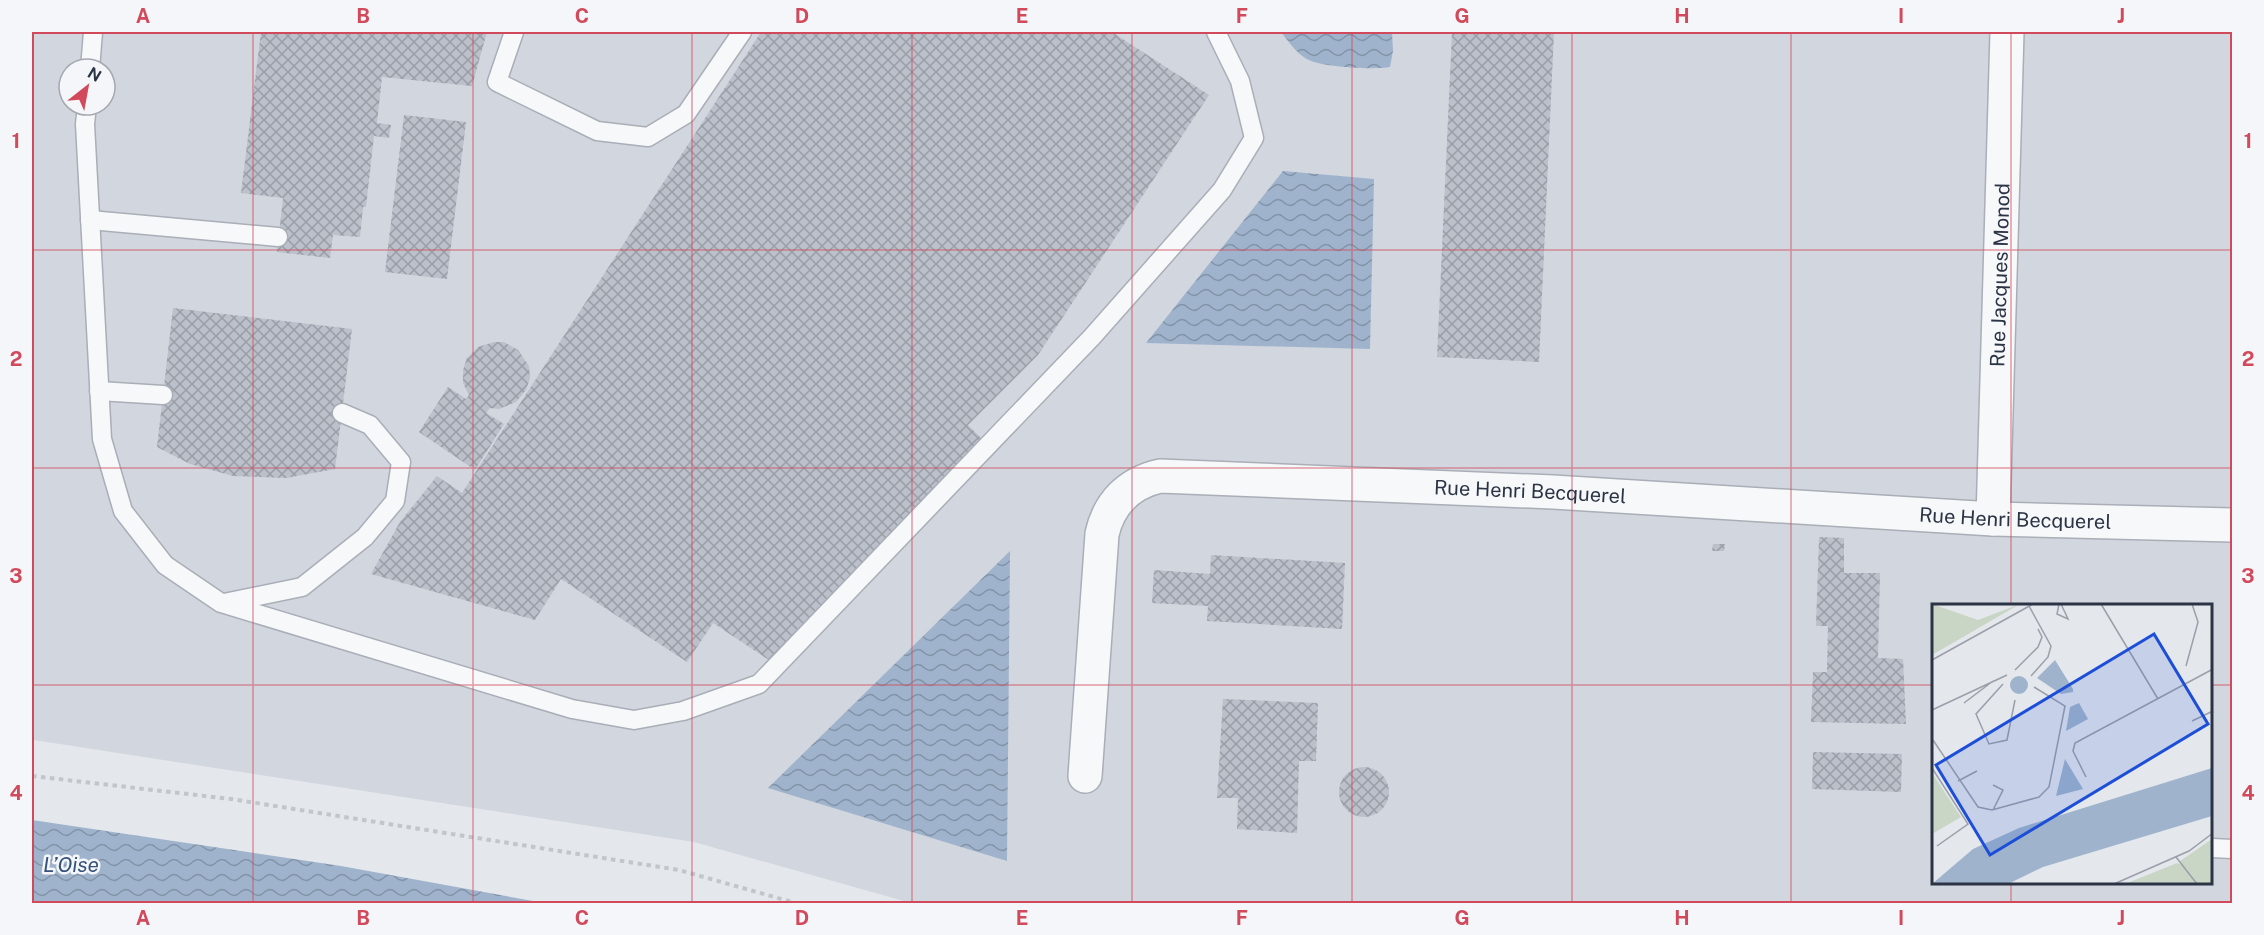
<svg xmlns="http://www.w3.org/2000/svg" width="2264" height="935" font-family="'Public Sans',sans-serif">
  <style>
    .built { fill: #d2d6de; fill-rule: evenodd }
    .water { fill: url(#water-waves) }
    .building { fill: url(#building-cross-hatch) }
    .lines { fill: none; stroke-linecap: round; stroke-linejoin: round }
    .lane-casing { stroke: #a9aeb7; stroke-width: 21 }
    .street-casing { stroke: #a9aeb7; stroke-width: 36 }
    .path { stroke: #c2c5cb; stroke-width: 4; stroke-dasharray: 4.5 4.5; stroke-linecap: butt }
    .lane { stroke: #f7f8fa; stroke-width: 18 }
    .street { stroke: #f7f8fa; stroke-width: 33 }
    .grid { fill: none; stroke: #d1495b; stroke-width: 1.5; stroke-opacity: 0.55 }
    .labels { text-anchor: middle; stroke-width: 5; stroke-linejoin: round; paint-order: stroke }
    .street-label { font-size: 20px; fill: #2b3445; stroke: #f4f6f9 }
    .water-label { font-size: 21px; font-style: italic; fill: #34527a; stroke: #f4f6f9 }
    .inset-road { fill: none; stroke: #9a9fa9; stroke-width: 1.5 }
    .view { fill: #1d4ed8; fill-opacity: 0.15; stroke: #1d4ed8; stroke-width: 3 }
    .inset-edge { fill: none; stroke: #2b3445; stroke-width: 3 }
    .neatline { fill: none; stroke: #d1495b; stroke-width: 2 }
    .grid-label { font-size: 20px; text-anchor: middle; font-weight: bold; fill: #d1495b }
  </style>
  <defs>
    <pattern id="water-waves" width="16" height="10" patternUnits="userSpaceOnUse" patternTransform="scale(1.5)"><rect width="16" height="10" fill="#9fb4cc"/><path d="M0 5q4-4 8 0t8 0" fill="none" stroke="#8293a7"/></pattern>
    <pattern id="building-cross-hatch" width="8" height="8" patternUnits="userSpaceOnUse" patternTransform="scale(1.5)"><rect width="8" height="8" fill="#bbc0ca"/><path d="M0 0l8 8M0 8l8-8" fill="none" stroke="#989da6"/></pattern>
  </defs>
  <rect width="100%" height="100%" fill="#e4e7ec"/>
  <path class="built" d="M32 32H2232V903H911L694 842 34 740 32 734ZM69 69H105V105H69ZM1934 605H2212V882H1934Z"/>
  <g class="water">
    <path d="M1281 32H1392L1393 51 1390 67C1374 70 1326 67 1311 61 1298 56 1289 42 1281 32Z"/>
    <path d="M1283 171 1374 179 1370 349 1146 343Z"/>
    <path d="M1010 551 1007 861 768 788Z"/>
    <path d="M32 820 341 866 544 903H32Z"/>
  </g>
  <g class="building">
    <path d="M261 32H487L472 86 382 77 377 123 391 125 389 138 374 136 366 207H363L360 237 333 235 330 258 277 252 283 198 241 193Z"/>
    <path d="M761 32H1112L1209 95 1038 355 968 425 985 442 772 662 713 623 687 662 561 579 535 620 371 574 400 522 437 476 462 493Z"/>
    <path d="M1452 32H1554L1539 362 1437 357Z"/>
    <path d="M404 115 466 122 447 279 385 272Z"/>
    <path d="M173 308 352 329 335 469 286 478 233 476 190 464 157 447Z"/>
    <path d="M494 342H504L518 350 529 366 530 378 526 390 516 402 499 409 490 408 486 413 504 424 475 470 419 432 448 387 466 399 469 395 463 383V370L467 358 478 347Z"/>
    <path d="M1819 537 1844 538V573H1880L1878 658 1903 659 1906 724 1811 722 1813 672H1827L1828 626H1816Z"/>
    <path d="M1713 544H1725L1724 551H1712Z"/>
    <path d="M1211 555 1345 563 1342 629 1207 621 1208 606 1152 603 1154 570 1210 574Z"/>
    <path d="M1223 699 1318 703 1316 761H1299L1297 833 1237 829 1238 798H1217Z"/>
    <path d="M1813 752 1902 754 1901 792 1812 789Z"/>
    <circle cx="1364" cy="792" r="25"/>
  </g>
  <g class="lines">
    <defs>
      <g id="lane">
        <path d="M514 32 497 82 597 131 648 137 686 114 742 32"/>
        <path d="M90 69 93 32"/>
        <path d="M87 105 85 124 102 439 123 511 165 565 221 603 572 709 634 720 683 711 759 684 1092 337 1222 190 1254 138 1240 81 1216 32"/>
        <path d="M90 220 278 237"/>
        <path d="M99 391 163 395"/>
        <path d="M224 603 302 587 365 537 395 501 401 462 370 425 342 413"/>
        <path d="M2212 848 2232 849"/>
      </g>
      <g id="street">
        <path id="s1" d="M1993 519 2007 32"/>
        <path id="s2" d="M1085 776 1102 534C1109 503 1129 483 1160 476L1553 492 1993 519 2232 525"/>
      </g>
    </defs>
    <use href="#lane" class="lane-casing"/>
    <use href="#street" class="street-casing"/>
    <path class="path" d="M32 776 231 799 679 870 799 904"/>
    <use href="#lane" class="lane"/>
    <use href="#street" class="street"/>
  </g>
  <path class="grid" d="M253 32V904M473 32V904M692 32V904M912 32V904M1132 32V904M1352 32V904M1572 32V904M1791 32V904M2011 32V605M32 250H2232M32 468H2232M32 685H1934M2212 685H2232M2011 882V904"/>
  <g class="labels">
    <g class="street-label">
      <text dy="7" stroke="none"><textPath href="#s1" startOffset="244">Rue Jacques Monod</textPath></text>
      <text dy="7" stroke="none"><textPath href="#s2" startOffset="700">Rue Henri Becquerel</textPath></text>
      <text dy="7" stroke="none"><textPath href="#s2" startOffset="1186">Rue Henri Becquerel</textPath></text>
    </g>
    <g class="water-label">
      <text x="71" y="872">L’Oise</text>
    </g>
  </g>
  <g transform="translate(1932 604)">
    <rect width="280" height="280" fill="#e4e7ec"/>
    <path d="M0 0 46 16 88 0 0 51Z" fill="#c9d6c5"/>
    <path d="M0 169 29 213 0 230ZM280 235V280H193L245 259 250 261 248 257Z" fill="#c9d6c5"/>
    <path d="M123 56 141 85V88L129 90 105 74ZM78 81a9 9 0 1 1 18 0a9 9 0 1 1-18 0ZM147 99 156 115 134 127 138 103ZM133 155 151 185 124 192ZM280 164V212L111 263 76 280H0L41 245 87 224Z" fill="#9fb4cc"/>
    <path class="inset-road" d="M127 0 125 10 136 15 129 0M169 0 226 95M97 2 119 42 116 53 99 72M0 56 101 0M254 62 266 18 260 0M83 66 106 43 110 33 106 25M71 80 44 110 57 140 75 136 83 96M32 99 61 77M0 106 75 71M260 117 281 107M1 136 46 203 60 206 107 193 117 183 133 102 102 83M0 164 36 220 5 242M154 173 141 147 143 139 281 65M26 177 45 167M61 206 71 186 61 181M244 253 265 280M182 280 257 247 281 229"/>
    <path class="view" d="M222 30 276 120 58 251 4 161Z"/>
    <rect width="280" height="280" class="inset-edge"/>
  </g>
  <rect width="2264" height="935" fill="none" stroke="#f4f6f9" stroke-width="66"/>
  <g transform="translate(87 87) rotate(31)"><circle r="28" fill="#f4f6f9" stroke="#a4a8b1" stroke-width="1.5"/>
  <path d="M0-4.5L10 22L0 15L-10 22Z" fill="#d1495b"/>
  <text y="-9" font-size="16" font-weight="bold" text-anchor="middle" fill="#2b3445">N</text>
  </g>
  <rect x="33" y="33" width="2198" height="869" class="neatline"/>
  <g class="grid-label">
    <text x="143" y="23">A</text>
    <text x="363" y="23">B</text>
    <text x="582" y="23">C</text>
    <text x="802" y="23">D</text>
    <text x="1022" y="23">E</text>
    <text x="1242" y="23">F</text>
    <text x="1462" y="23">G</text>
    <text x="1682" y="23">H</text>
    <text x="1901" y="23">I</text>
    <text x="2121" y="23">J</text>
    <text x="16" y="148">1</text>
    <text x="2248" y="148">1</text>
    <text x="16" y="366">2</text>
    <text x="2248" y="366">2</text>
    <text x="16" y="583">3</text>
    <text x="2248" y="583">3</text>
    <text x="16" y="800">4</text>
    <text x="2248" y="800">4</text>
    <text x="143" y="925">A</text>
    <text x="363" y="925">B</text>
    <text x="582" y="925">C</text>
    <text x="802" y="925">D</text>
    <text x="1022" y="925">E</text>
    <text x="1242" y="925">F</text>
    <text x="1462" y="925">G</text>
    <text x="1682" y="925">H</text>
    <text x="1901" y="925">I</text>
    <text x="2121" y="925">J</text>
  </g>
</svg>
